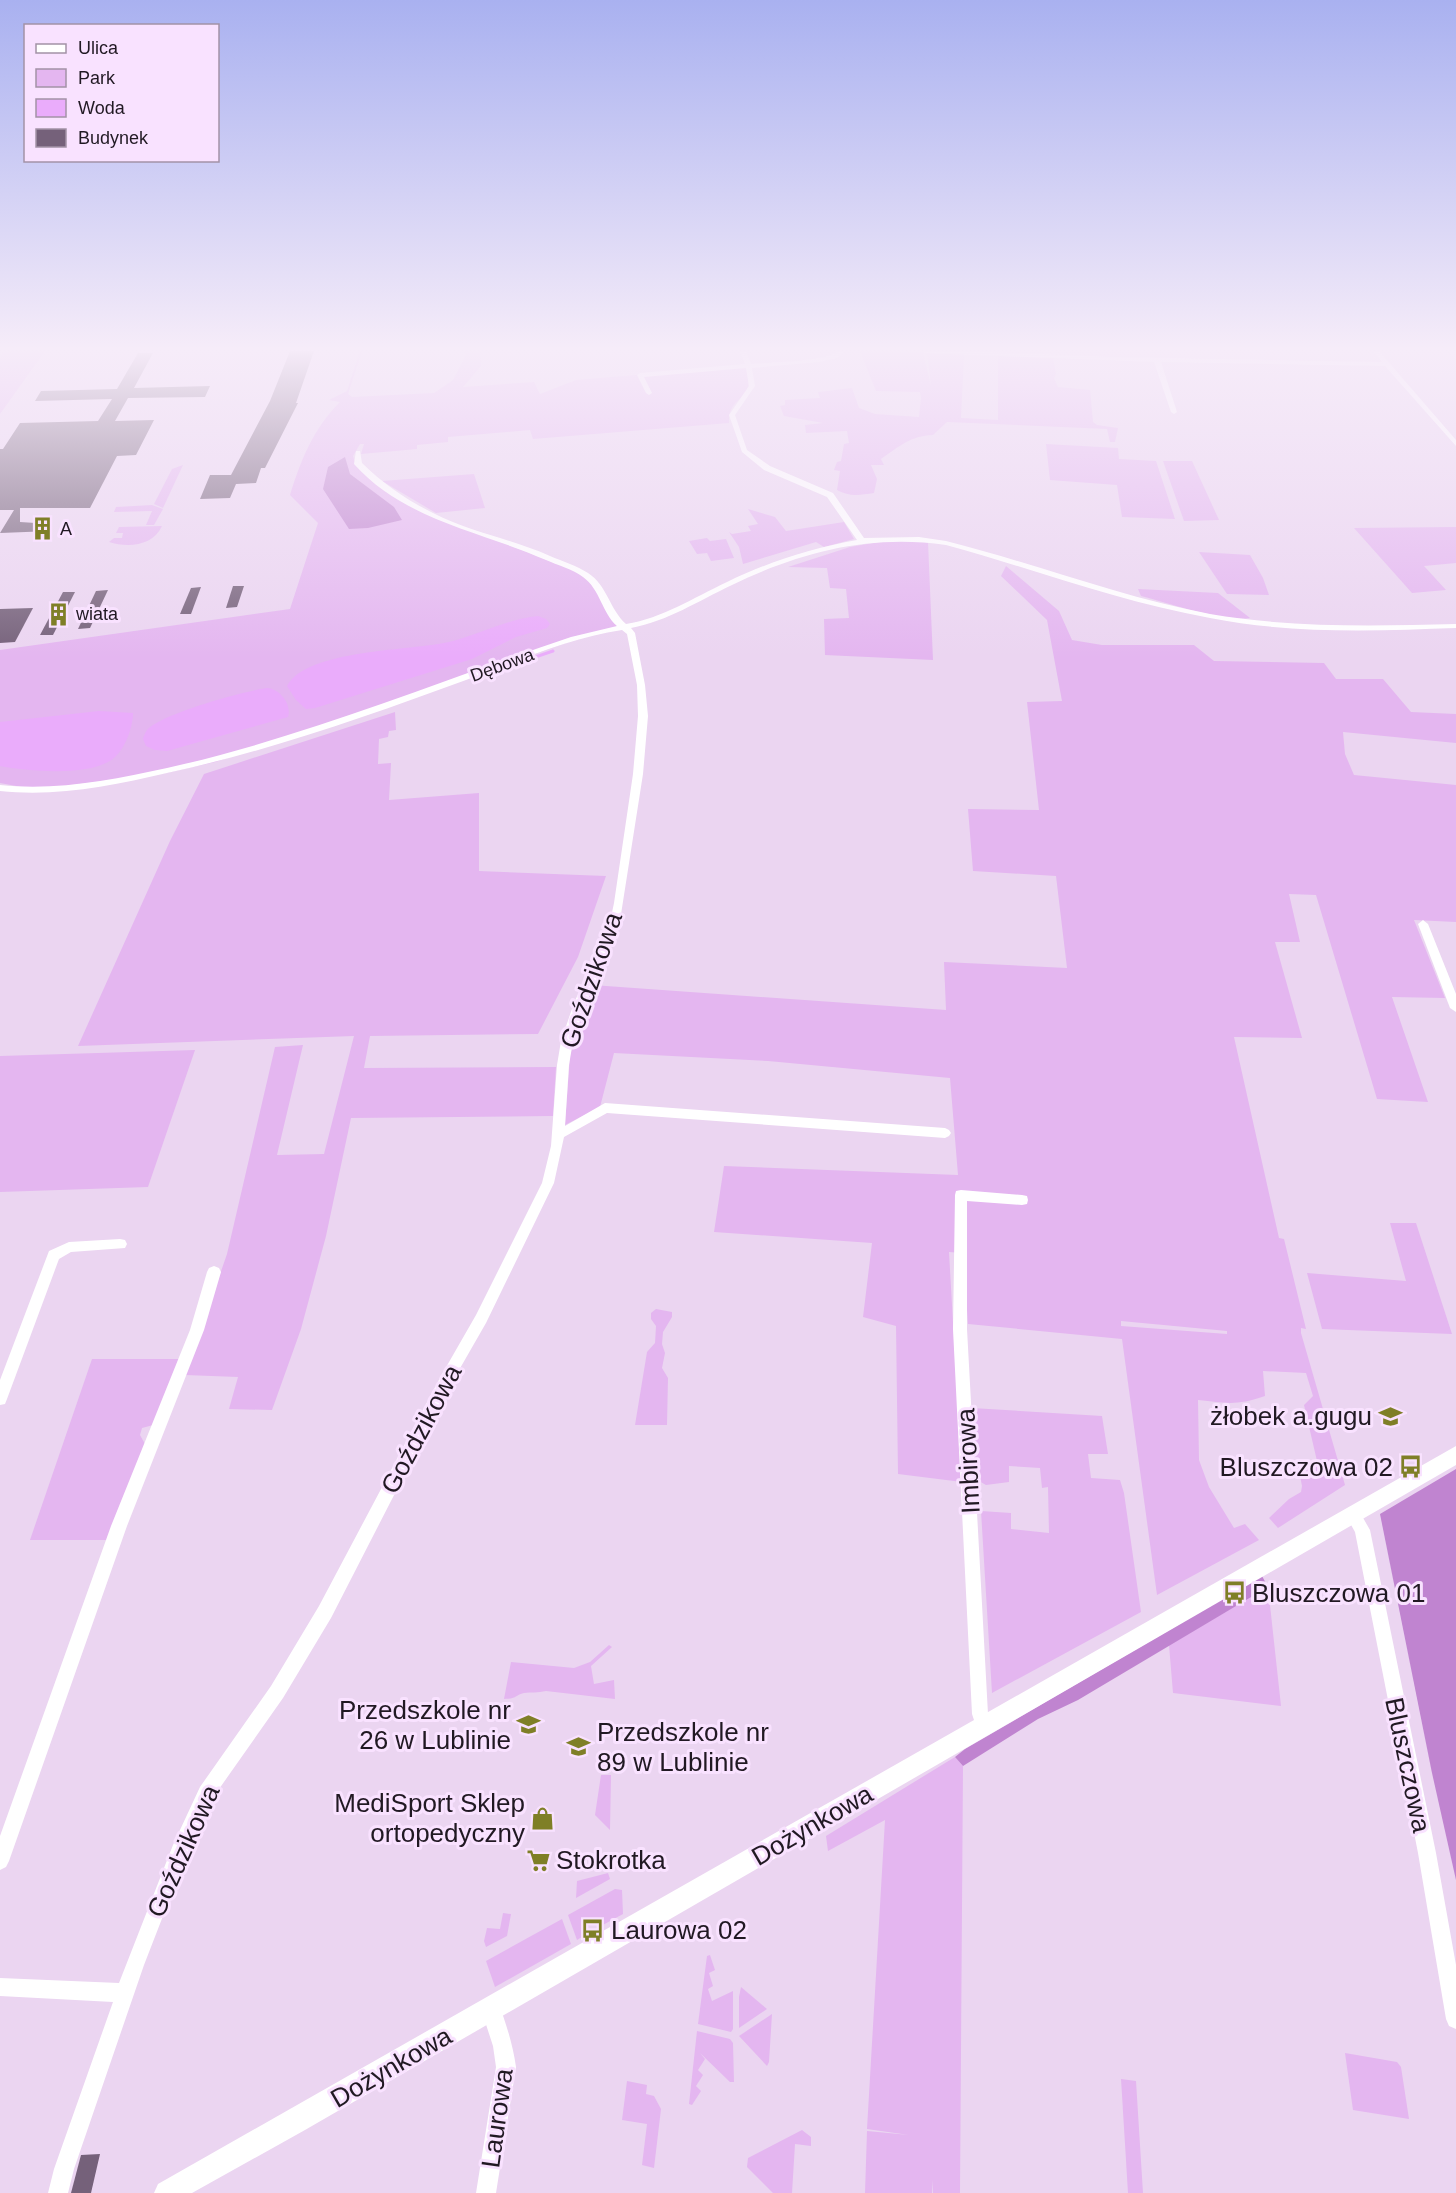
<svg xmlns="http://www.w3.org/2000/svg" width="1456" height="2193" font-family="Helvetica,sans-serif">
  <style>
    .green { fill: #e4b6f0; fill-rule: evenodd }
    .forest { fill: #c084d0 }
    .water { fill: #eaacfb }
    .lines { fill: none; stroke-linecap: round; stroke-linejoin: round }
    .stream { stroke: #eaacfb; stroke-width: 3 }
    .building { fill: #75617a }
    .minor { fill: #fff; fill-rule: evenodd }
    .tertiary { fill: #fff; fill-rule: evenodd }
    .labels { text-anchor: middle; stroke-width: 6; stroke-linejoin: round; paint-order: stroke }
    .far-poi-label { font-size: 18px; fill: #211923; stroke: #f9e2ff; text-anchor: start }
    .far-street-label { font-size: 18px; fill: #211923; stroke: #f9e2ff }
    .near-street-label { font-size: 26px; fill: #211923; stroke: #f9e2ff }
    .near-poi-label { font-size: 26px; fill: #211923; stroke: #f9e2ff; text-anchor: end }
  </style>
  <rect width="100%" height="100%" fill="#ebd5f1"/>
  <g class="green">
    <path d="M4 351H45L0 414V357Z"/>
    <path d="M360 351H362L348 394 352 397 434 393 453 380 466 355 465 351H480L481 366 463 387 534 382 540 394 576 380 745 366C758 406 728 391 729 423L533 439 530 430 448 437V442L417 445V449L361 454 364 444H360L353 456 356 466 431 515 586 575 609 606 617 627 589 635 330 725 215 762 166 773 57 787 27 788 0 783V650L290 609 318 523 290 495C301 460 313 429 340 402L329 400 347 391Z"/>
    <path d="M860 351 923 352 931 386 927 352 964 354 961 418 998 420V356L1053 358 1056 374 1054 378 1058 387 1090 390 1093 422 1097 425 1118 428 1115 442H1110L1107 429 947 422 933 435C910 436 900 446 881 459L884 465H871L877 479 874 493C860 495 849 497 837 490L840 471 834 470 837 462 841 461 844 444 849 443 847 431 806 433 805 425 823 423 784 416 780 406 785 405V400L820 398 818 392 852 388 859 408 875 414 919 417 921 398 920 392 876 391Z"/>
    <path d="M1046 444 1118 448 1119 459 1156 461 1175 519 1122 517 1117 485 1050 480Z"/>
    <path d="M1163 461H1192L1219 520 1184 521Z"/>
    <path d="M183 465 163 508 154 504 172 469Z"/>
    <path d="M474 474 485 508 436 513 382 481Z"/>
    <path d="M152 505 163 509 154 525H146L152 511 114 512 116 507Z"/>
    <path d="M748 509 775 517 786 531 844 522 854 539 824 547 816 542 743 564 739 547 729 532 732 534 751 531 748 526 758 524Z"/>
    <path d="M162 526C153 546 128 548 109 542L114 538H122L123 533H116L119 527Z"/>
    <path d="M1456 527V563L1424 566 1446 590 1412 593 1354 528Z"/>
    <path d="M707 538 710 541 726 539 734 558 711 561 707 553 697 554 689 541Z"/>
    <path d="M890 540 928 542 933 660 825 655 824 619 849 618 846 589 830 588 827 568 788 567 850 547Z"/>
    <path d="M1199 552 1250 555 1263 578 1269 595 1227 594Z"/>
    <path d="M1006 566 1059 611 1072 640 1102 645H1194L1214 661 1324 663 1336 679H1383L1411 712 1456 714V743L1343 732 1345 754 1354 775 1456 785V922L1414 920 1445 998 1392 997 1428 1102 1377 1099 1316 895 1289 894 1300 942H1275L1302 1038 1234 1037 1279 1238 1284 1239 1306 1329 1301 1328V1333L1345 1485 1278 1528 1269 1518 1289 1499 1301 1492 1302 1486 1297 1461H1317L1304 1405 1313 1396 1306 1373 1263 1371 1265 1396C1236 1406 1227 1403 1198 1400L1199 1460 1209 1487 1234 1528 1245 1524 1259 1540 1157 1595 1122 1339 968 1324 963 1253 949 1252 962 1482 898 1474 896 1326 863 1317 872 1243 714 1232 724 1166 958 1175 950 1078 768 1061 614 1053 600 1107 565 1125 570 1055 592 985 946 1010 944 962 1067 968 1056 876 973 871 968 809 1039 810 1027 702 1062 701 1047 620 1001 576ZM1121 1321 1227 1331V1334L1121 1326Z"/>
    <path d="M1138 589 1218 593 1250 618C1222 622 1169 603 1141 596Z"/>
    <path d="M395 712 396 730 389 731 388 737 379 739 378 764 391 763 389 800 479 793V871L606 876 578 957 538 1034 370 1036 364 1068 556 1067 553 1116 351 1118 326 1236 301 1329 272 1410 229 1409 238 1377 185 1375 227 1254 275 1047 303 1045 277 1155 324 1154 354 1036 78 1046 170 841 204 774Z"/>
    <path d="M195 1050 148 1187 0 1192V1056Z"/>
    <path d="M1390 1223H1416L1452 1334 1322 1329 1307 1273 1406 1281Z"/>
    <path d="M656 1309 672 1312V1317L663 1332 662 1344 665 1353 662 1368 668 1378 667 1425H635L647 1352 655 1343 656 1326 651 1319V1313Z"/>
    <path d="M92 1359H181L157 1424 142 1428 140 1435 145 1444 109 1540H30Z"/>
    <path d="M972 1408 1102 1416 1108 1454H1088L1091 1478 1120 1480 1124 1493 1141 1612 992 1693 981 1511 1011 1513V1529L1049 1533 1048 1487 1042 1488 1040 1468 1009 1466V1482L986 1485 977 1480Z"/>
    <path d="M1268 1587 1281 1706 1173 1693 1169 1645Z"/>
    <path d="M609 1645 612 1647 591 1666 594 1684 614 1680 615 1699 546 1691C538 1693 531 1692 524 1693 515 1695 517 1699 504 1699L511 1662 574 1668 590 1662Z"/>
    <path d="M955 1757 963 1766 960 2193H933V2180L932 2193H865L867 2131 909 2135 867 2129 885 1820 828 1851 826 1836Z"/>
    <path d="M601 1775H611L610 1830 595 1815Z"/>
    <path d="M608 1873 610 1879 576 1898 577 1881Z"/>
    <path d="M615 1889 622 1890 623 1914 601 1926 598 1920 583 1929 585 1935 577 1940 568 1915Z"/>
    <path d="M503 1913 511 1914 507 1936 486 1947 484 1941 487 1928 500 1929Z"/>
    <path d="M562 1919 571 1944 495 1987 486 1961Z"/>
    <path d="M710 1955 715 1970 709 1973 713 1986 708 1989 712 2001 733 1991V2029L731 2032 698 2024 707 1956Z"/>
    <path d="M741 1987 767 2009 739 2028V1997Z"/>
    <path d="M772 2014 769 2062 767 2066 739 2036Z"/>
    <path d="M697 2031 730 2039 733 2043 734 2082H730L700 2053 705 2059 698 2070 703 2075 696 2086 701 2091 692 2105 689 2104Z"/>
    <path d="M1345 2053 1397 2062 1401 2067 1409 2119 1353 2110Z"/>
    <path d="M1121 2079 1136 2081 1143 2193H1128Z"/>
    <path d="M627 2081 647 2085 646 2094 654 2096 661 2109 654 2168 642 2165 647 2124 622 2120Z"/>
    <path d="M802 2130 811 2137V2146L795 2144 792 2193H773L747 2167 748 2158Z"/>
  </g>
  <g class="forest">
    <path d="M345 457 350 474 394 507 402 520 368 528 349 529 323 489 328 467Z"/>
    <path d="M1456 1469V1880L1432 1773 1380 1514Z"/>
    <path d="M1262 1576 1268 1587 1078 1700 1038 1719 963 1766 955 1757 965 1749Z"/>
  </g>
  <g class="water">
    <path d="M538 616 546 619 550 624 547 628 516 637 472 659 315 708 306 709 296 700 287 686C307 649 411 651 449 642 479 635 507 619 538 616Z"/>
    <path d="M267 688C280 689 292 704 288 717L167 751 155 750 146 746 143 739C143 738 146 731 147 730 161 714 244 691 267 688Z"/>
    <path d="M99 711 133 713C133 729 123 755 108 762 83 776 27 771 0 766V722Z"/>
  </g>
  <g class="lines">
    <path class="stream" d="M482 675 553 651"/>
  </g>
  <g class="building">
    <path d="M290 351H314L296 403H298L265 468H261L256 483 236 484 230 498 200 499 210 475H231L270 401Z"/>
    <path d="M138 353H153L134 388 210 386 205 397 128 398 115 421 154 420 136 455 117 456 90 508H20V522L51 524V531L0 533 14 510H0V449H3L20 423 98 421 112 399 35 401 41 391 117 389Z"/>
    <path d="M233 586H244L237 607 226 608Z"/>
    <path d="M201 587 191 614H180L191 588Z"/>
    <path d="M108 590 90 628 78 629 96 591Z"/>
    <path d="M63 592H75L53 635H40Z"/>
    <path d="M33 608 15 642 0 643V609Z"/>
    <path d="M100 2154 91 2193H71L81 2155Z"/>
  </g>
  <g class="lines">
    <g class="minor">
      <path d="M740 351H746L751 364C770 362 825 362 838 351H845L837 358 819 362 752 368 755 386 735 415 747 450 770 466 833 493 864 538 919 537 946 541C1034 563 1120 597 1210 614 1291 628 1374 626 1456 624V628C1374 631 1291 634 1210 618 1120 602 1034 569 946 545 870 534 800 552 732 585 698 601 668 621 631 628L635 633 645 685 648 716 643 774 619 927 586 1003 573 1041 569 1065 565 1126 605 1103 945 1128 949 1130 951 1133 949 1136 945 1138 607 1113 564 1137 554 1183 486 1323 451 1384 331 1618 283 1698 212 1799 189 1849 144 1965 74 2169 68 2193H48L54 2169 113 2002 0 1996V1978L119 1983 173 1845 200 1787 271 1686 319 1606 441 1376 476 1315 542 1183 551 1146 557 1065 561 1041 574 1003 609 927 614 903 633 774 638 716 637 685 627 634 622 630C569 638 517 661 466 680 368 716 269 751 167 773 112 786 56 797 0 791V785C56 791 112 780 167 768 306 737 437 682 571 637L617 626C602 613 600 589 583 577 573 569 557 565 546 560 480 531 404 520 354 464L356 451H360L362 463C383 484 407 500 433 513 470 532 512 539 550 556 562 561 577 566 588 573 607 585 610 610 626 624 663 618 693 598 727 582 768 562 812 548 857 540L827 497 764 470 742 452 729 415 749 386 746 368 644 377 652 393 649 395 646 393 637 375 640 373 745 364Z"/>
      <path d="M921 351H965L1114 357 1382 362 1373 351H1379L1456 440V446L1385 366 1161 362 1177 412 1174 414 1171 412 1154 362 924 353Z"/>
      <path d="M1423 920 1428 924 1456 994V1012L1450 1008 1418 924Z"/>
      <path d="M961 1190 1022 1195 1027 1196 1028 1200 1027 1204 1022 1205 967 1201V1329L988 1714 992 1726 990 1732 984 1734 978 1732 972 1714 953 1329 955 1195 956 1191Z"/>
      <path d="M120 1239 125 1240 127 1244 125 1248 71 1252 59 1259 7 1399 5 1404 0 1405V1380L49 1251 69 1242Z"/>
      <path d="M214 1266 219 1268 221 1272 204 1330 127 1526 9 1861 6 1867 0 1870V1836L111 1526 190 1330 207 1272 209 1268Z"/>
      <path d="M1353 1507 1358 1509 1370 1530 1436 1853 1456 1965V2029L1449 2026 1446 2019 1418 1853 1355 1532 1345 1514 1348 1509Z"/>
      <path d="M491 1999 498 2002C506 2023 513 2045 516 2067L496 2193H476L496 2067 493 2046 481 2009 484 2002Z"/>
    </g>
    <path class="tertiary" d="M1456 1446V1465L305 2130 192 2193H154L158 2184Z"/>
  </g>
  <linearGradient id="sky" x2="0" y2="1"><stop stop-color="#a9b1f0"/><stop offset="0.53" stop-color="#f6ecf9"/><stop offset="1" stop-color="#f6ecf9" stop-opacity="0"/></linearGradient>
  <rect width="1456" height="658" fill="url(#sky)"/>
  <defs>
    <symbol id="building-bare" viewBox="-9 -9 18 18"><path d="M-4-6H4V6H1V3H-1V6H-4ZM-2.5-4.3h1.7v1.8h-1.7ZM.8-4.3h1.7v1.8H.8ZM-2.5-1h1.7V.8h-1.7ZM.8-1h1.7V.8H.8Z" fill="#7f7f27" stroke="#f9e2ff" stroke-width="2.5" paint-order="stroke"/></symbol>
    <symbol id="school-bare" viewBox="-9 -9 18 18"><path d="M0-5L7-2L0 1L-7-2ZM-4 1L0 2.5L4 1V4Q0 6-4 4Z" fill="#7f7f27" stroke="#f9e2ff" stroke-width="2.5" paint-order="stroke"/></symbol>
    <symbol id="bus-bare" viewBox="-9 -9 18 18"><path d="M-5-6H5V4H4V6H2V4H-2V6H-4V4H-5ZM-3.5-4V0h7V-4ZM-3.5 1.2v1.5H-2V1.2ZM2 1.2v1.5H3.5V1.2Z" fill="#7f7f27" stroke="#f9e2ff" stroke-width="2.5" paint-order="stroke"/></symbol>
    <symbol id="shop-bare" viewBox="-9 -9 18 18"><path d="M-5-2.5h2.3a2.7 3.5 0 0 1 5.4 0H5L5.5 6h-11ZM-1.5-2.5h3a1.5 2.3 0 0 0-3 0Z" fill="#7f7f27" stroke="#f9e2ff" stroke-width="2.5" paint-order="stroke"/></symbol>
    <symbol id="supermarket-bare" viewBox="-9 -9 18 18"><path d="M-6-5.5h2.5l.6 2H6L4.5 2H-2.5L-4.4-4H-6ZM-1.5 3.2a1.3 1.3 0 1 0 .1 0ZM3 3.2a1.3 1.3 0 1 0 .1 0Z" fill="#7f7f27" stroke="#f9e2ff" stroke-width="2.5" paint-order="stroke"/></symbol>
  </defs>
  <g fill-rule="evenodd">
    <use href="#building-bare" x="26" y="512" width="33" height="33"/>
    <use href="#building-bare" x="42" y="598" width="33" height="33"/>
    <use href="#school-bare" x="1374" y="1400" width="33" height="33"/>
    <use href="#bus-bare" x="1394" y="1450" width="33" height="33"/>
    <use href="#bus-bare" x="1218" y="1576" width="33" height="33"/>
    <use href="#school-bare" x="512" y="1708" width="33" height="33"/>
    <use href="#school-bare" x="562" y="1730" width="33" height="33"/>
    <use href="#shop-bare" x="526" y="1802" width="33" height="33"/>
    <use href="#supermarket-bare" x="522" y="1844" width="33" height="33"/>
    <use href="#bus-bare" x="576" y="1914" width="33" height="33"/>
  </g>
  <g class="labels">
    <g class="far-poi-label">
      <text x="60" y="535">A</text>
      <text x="76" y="620">wiata</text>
    </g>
    <g class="far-street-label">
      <text transform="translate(502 665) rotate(-20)" y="6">Dębowa</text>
    </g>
    <g class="near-street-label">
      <text transform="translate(591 980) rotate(-71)" y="9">Goździkowa</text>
      <text transform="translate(421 1429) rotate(-62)" y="9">Goździkowa</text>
      <text transform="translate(968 1461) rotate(-93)" y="9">Imbirowa</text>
      <text transform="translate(1408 1765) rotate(78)" y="9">Bluszczowa</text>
      <text transform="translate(812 1825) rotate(-30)" y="9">Dożynkowa</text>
      <text transform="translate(183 1851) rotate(-66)" y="9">Goździkowa</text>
      <text transform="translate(391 2067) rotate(-30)" y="9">Dożynkowa</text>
      <text transform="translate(497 2118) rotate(-82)" y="9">Laurowa</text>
    </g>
    <g class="near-poi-label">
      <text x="1372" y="1425">żłobek a.gugu</text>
      <text x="1393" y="1476">Bluszczowa 02</text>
      <text x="1252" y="1602" text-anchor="start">Bluszczowa 01</text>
      <text x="511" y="1719">Przedszkole nr<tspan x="511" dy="30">26 w Lublinie</tspan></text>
      <text x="597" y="1741" text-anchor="start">Przedszkole nr<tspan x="597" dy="30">89 w Lublinie</tspan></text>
      <text x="525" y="1812">MediSport Sklep<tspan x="525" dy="30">ortopedyczny</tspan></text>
      <text x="556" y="1869" text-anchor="start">Stokrotka</text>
      <text x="611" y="1939" text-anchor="start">Laurowa 02</text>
    </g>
  </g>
  <rect x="24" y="24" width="195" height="138" fill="#f9e2ff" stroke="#a392a7" stroke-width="1.5"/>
  <rect x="36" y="44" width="30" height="9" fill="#ffffff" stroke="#a392a7" stroke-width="1.5"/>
  <text x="78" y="54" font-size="18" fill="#211923">Ulica</text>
  <rect x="36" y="69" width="30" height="18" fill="#e4b6f0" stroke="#a392a7" stroke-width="1.5"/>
  <text x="78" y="84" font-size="18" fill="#211923">Park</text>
  <rect x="36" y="99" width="30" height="18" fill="#eaacfb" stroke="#a392a7" stroke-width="1.5"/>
  <text x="78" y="114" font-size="18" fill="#211923">Woda</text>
  <rect x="36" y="129" width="30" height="18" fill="#75617a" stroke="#a392a7" stroke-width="1.5"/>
  <text x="78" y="144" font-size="18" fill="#211923">Budynek</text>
</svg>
